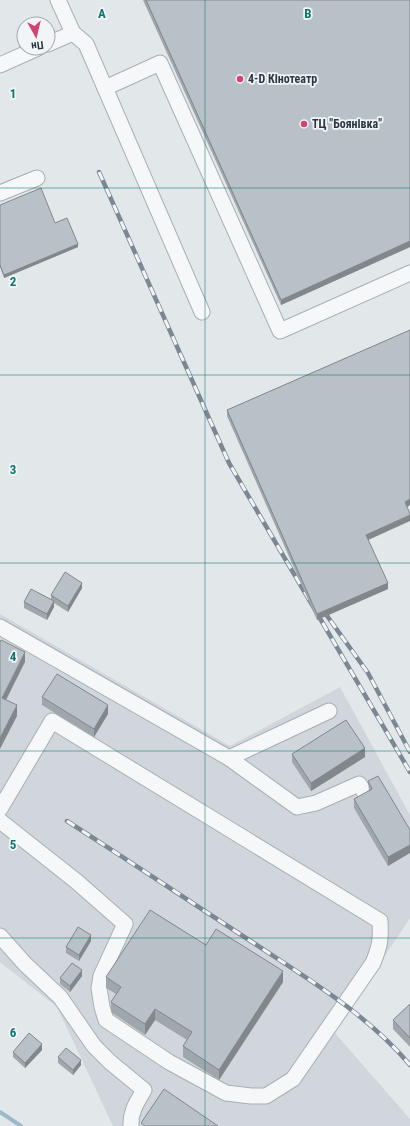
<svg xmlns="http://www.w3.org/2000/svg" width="410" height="1126" font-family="'Roboto Condensed',sans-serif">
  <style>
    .built { fill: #d0d6dc }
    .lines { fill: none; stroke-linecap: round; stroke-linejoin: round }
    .stream { stroke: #9dbacb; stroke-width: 4 }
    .minor-casing { stroke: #a7afb5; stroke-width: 17 }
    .minor { stroke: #f5f7f9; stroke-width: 15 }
    .rail-casing { stroke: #7b8894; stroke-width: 4.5 }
    .rail { stroke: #f2f5f8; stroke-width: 3; stroke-dasharray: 9; stroke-linecap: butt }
    .wall { fill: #9fa6ac }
    .shaded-wall { fill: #82878c }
    .building { fill: #b9c1c8; stroke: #82878c }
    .grid { fill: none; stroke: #0f766e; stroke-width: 1; stroke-opacity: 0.55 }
    .poi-dot { fill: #d04670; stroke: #f2f5f8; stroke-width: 1.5 }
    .labels { text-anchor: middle; stroke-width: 3.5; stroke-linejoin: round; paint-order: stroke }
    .poi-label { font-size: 12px; font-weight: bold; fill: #2a3743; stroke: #f2f5f8; text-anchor: start }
    .grid-label { font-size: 13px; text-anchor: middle; font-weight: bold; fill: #0f766e; stroke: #f2f5f8; stroke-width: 3.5; stroke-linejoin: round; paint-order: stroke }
  </style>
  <rect width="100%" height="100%" fill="#e2e7ea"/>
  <path class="built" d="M0 614 230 746 340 687 410 815V918L334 1032 410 1119V1126H113L57 1007 0 962Z"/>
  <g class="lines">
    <path class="stream" d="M0 1112 21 1126"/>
    <defs>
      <g id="minor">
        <path d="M73 33 86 44 202 312"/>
        <path d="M48 44 73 33 58 0"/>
        <path d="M0 65 38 48"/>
        <path d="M105 88 160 63 280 331 410 273"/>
        <path d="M0 193 37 178"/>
        <path d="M0 627 229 758"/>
        <path d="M329 711 229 758 297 807 316 803 359 784 365 793"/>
        <path d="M0 809 52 721 380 921C381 939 380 946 373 963L293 1079 266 1096H251L226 1093 169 1062 106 1020 102 1007 99 988 101 976 125 924 76 881 0 821"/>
        <path d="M0 936 25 964 60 997 94 1046 110 1062 144 1090C137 1102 130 1112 131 1126"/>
      </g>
    </defs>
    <use href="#minor" class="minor-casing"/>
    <use href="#minor" class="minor"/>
    <defs>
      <g id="rail">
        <path d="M99 172 229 463 410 772"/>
        <path d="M320 606 368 673 410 752"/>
        <path d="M67 821C129 861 191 902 252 942 308 979 367 1014 410 1065"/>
      </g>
    </defs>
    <use href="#rail" class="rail-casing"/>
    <use href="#rail" class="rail"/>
  </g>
  <g class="wall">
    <path d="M143 0H410V247L281 305Z"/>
    <path d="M0 205 55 223 78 247 4 278 0 267Z"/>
    <path d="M410 330V505L407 507 368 540 388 589 317 620 227 416V410Z"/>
    <path d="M82 588 68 612 54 603V607L47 620 24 608V602L51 599V595Z"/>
    <path d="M42 697 108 714 94 737 42 705Z"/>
    <path d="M292 754 365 757 311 791 292 762Z"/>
    <path d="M368 781 410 830 388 866 354 808V799L369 791Z"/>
    <path d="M91 941 79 961 66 953V947Z"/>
    <path d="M206 945 283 982 219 1080 183 1057V1046L187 1040 155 1020 145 1035 111 1012V1002L116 994 106 988V977Z"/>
    <path d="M82 976 70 992 60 984V978Z"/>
    <path d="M410 1004V1047L393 1029V1020Z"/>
    <path d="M42 1050 25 1068 13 1057V1052Z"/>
    <path d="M58 1057 81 1065 73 1075 58 1063Z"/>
  </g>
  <g class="shaded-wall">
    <path d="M410 241V247L281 305V300Z"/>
    <path d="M78 244V247L4 278V275Z"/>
    <path d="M410 499V505L405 508V502Z"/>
    <path d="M410 515V521L366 541V535Z"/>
    <path d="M82 583V588L68 612V606Z"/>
    <path d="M388 583V589L317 620V614Z"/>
    <path d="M54 601V607L47 620V614Z"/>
    <path d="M25 652V662L2 708V698Z"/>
    <path d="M17 705V716L0 749V738Z"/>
    <path d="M108 705V714L94 737V729Z"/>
    <path d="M365 748V757L311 791V783Z"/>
    <path d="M410 845V853L388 866V857Z"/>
    <path d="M91 935V941L79 961V955Z"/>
    <path d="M82 970V976L70 992V986Z"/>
    <path d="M283 971V982L219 1080V1070Z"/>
    <path d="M155 1009V1020L145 1035V1024Z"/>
    <path d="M42 1044V1050L25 1068V1063Z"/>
    <path d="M81 1060V1065L73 1075V1070Z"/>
  </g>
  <g class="building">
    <path d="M146 0H410V241L281 300Z"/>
    <path d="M41 188 55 223 67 218 78 244 4 275 0 265V205Z"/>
    <path d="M410 330V499L405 502 410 514V515L366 535 388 583 317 614 227 410Z"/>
    <path d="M65 572 82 583 68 606 51 595Z"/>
    <path d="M31 589 54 601 47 614 24 602Z"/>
    <path d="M1 640 25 652 2 698 17 705 0 738V642Z"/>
    <path d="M57 674 108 705 94 729 42 697Z"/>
    <path d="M346 720 365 748 311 783 292 754Z"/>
    <path d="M378 776 410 830V845L388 857 354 799 372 789 368 781Z"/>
    <path d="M150 910 206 945 216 929 283 971 219 1070 183 1046 192 1032 155 1009 145 1024 111 1002 121 987 106 977Z"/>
    <path d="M78 927 91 935 79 955 66 947Z"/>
    <path d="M72 963 82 970 70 986 60 978Z"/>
    <path d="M410 1004V1038L393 1020Z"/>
    <path d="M29 1033 42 1044 25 1063 13 1052Z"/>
    <path d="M66 1048 81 1060 73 1070 58 1057Z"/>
    <path d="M164 1089 218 1126H145L141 1123Z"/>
  </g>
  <path class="grid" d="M205 0V1126M0 188H410M0 375H410M0 563H410M0 751H410M0 938H410"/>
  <g class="poi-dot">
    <circle cx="240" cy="79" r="4"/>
    <circle cx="304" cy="124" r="4"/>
  </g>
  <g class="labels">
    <g class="poi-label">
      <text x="248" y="83">4-D Кінотеатр</text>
      <text x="312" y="128">ТЦ "Боянівка"</text>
    </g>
  </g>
  <g class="grid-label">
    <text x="102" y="18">A</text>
    <text x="308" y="18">B</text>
    <text x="13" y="98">1</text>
    <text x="13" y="286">2</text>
    <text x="13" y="474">3</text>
    <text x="13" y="661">4</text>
    <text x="13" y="849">5</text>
    <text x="13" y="1037">6</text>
  </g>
  <g transform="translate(36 36) rotate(172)"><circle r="19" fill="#f2f5f8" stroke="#a2a9b0"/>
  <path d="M0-3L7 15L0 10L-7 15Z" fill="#d04670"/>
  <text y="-6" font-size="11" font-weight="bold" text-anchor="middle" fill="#2a3743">Пн</text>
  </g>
</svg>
